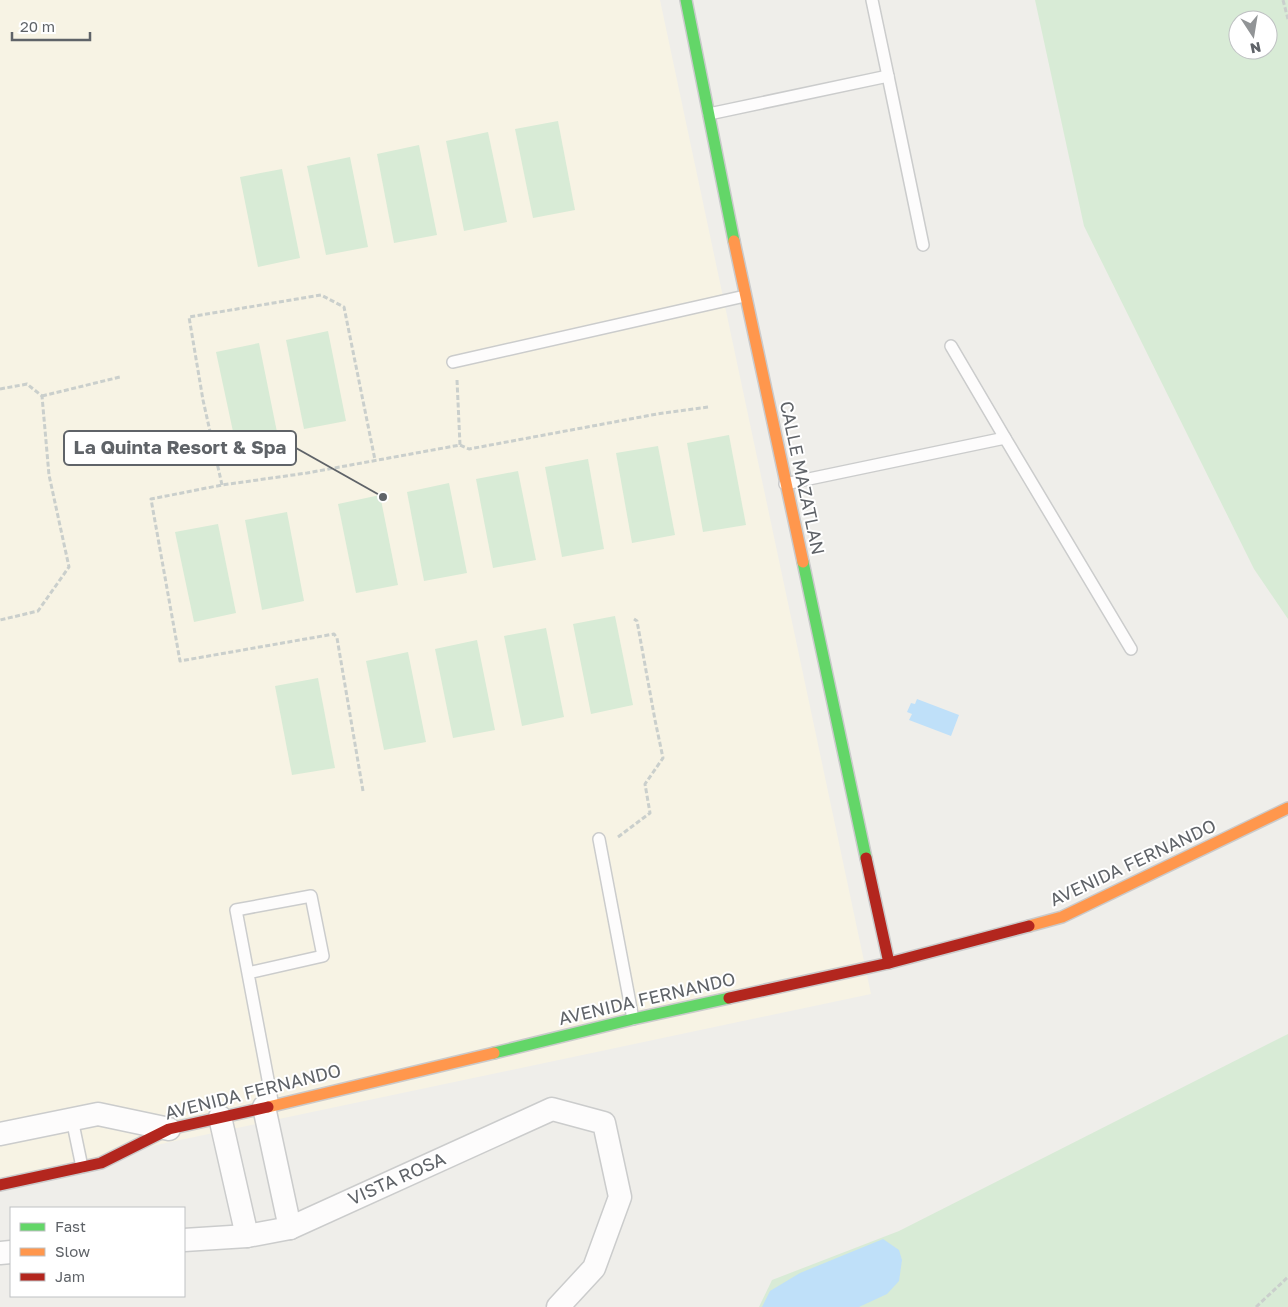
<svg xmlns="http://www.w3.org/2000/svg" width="1288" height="1307" font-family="'Golos Text',sans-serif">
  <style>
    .commercial { fill: #f7f3e4 }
    .green { fill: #d8ebd6; fill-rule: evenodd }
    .water { fill: #bfe0f9 }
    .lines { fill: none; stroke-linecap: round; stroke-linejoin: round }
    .lane-casing { stroke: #cbcccc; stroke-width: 14 }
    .street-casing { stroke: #cbcccc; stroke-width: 25 }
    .fast-casing { stroke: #cacacb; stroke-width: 14 }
    .slow-casing { stroke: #cacacb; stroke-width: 14 }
    .jam-casing { stroke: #cacacb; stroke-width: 14 }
    .path { stroke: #cacfcc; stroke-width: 3; stroke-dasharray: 5 2.5; stroke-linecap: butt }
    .lane { stroke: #fdfcfc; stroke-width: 11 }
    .street { stroke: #fdfcfc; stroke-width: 22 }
    .fast { stroke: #63d668; stroke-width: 11 }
    .slow { stroke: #ff974d; stroke-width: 11 }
    .jam { stroke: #b3261e; stroke-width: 11 }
    .labels { text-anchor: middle; stroke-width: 4; stroke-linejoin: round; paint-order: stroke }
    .street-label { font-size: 18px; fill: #5f6368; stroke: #fff }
    .leader { fill: none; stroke: #5f6368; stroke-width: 2 }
    .callout-dot { fill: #5f6368; stroke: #fff; stroke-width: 2 }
    .callout { fill: #fff; stroke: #5f6368; stroke-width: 2 }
    .callout-label { font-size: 19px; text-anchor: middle; font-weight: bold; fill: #5f6368 }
  </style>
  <rect width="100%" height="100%" fill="#efeeea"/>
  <path class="commercial" d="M0 0H660L871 994 0 1178Z"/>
  <g class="green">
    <path d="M1035 0H1288V619L1254 569 1084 226ZM1238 20H1268V50H1238Z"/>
    <path d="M558 121 575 210 533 218 515 129Z"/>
    <path d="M488 132 507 222 464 231 446 141Z"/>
    <path d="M419 145 437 235 394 243 377 154Z"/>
    <path d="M350 157 368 247 326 255 307 166Z"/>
    <path d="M282 169 300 258 258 267 240 177Z"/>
    <path d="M328 331 346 421 304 429 286 340Z"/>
    <path d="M259 343 277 432 235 441 216 352Z"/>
    <path d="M729 435 746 525 703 532 687 443Z"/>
    <path d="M658 446 675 535 632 543 616 453Z"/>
    <path d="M588 459 604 549 562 557 545 467Z"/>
    <path d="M518 471 536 560 493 568 476 479Z"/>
    <path d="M449 483 467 573 424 581 407 492Z"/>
    <path d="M380 495 398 585 356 593 338 504Z"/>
    <path d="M287 512 304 601 262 610 245 520Z"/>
    <path d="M218 524 236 613 194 622 175 532Z"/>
    <path d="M615 616 633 705 591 714 573 624Z"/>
    <path d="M546 628 564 717 522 726 504 636Z"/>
    <path d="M477 640 495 730 453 738 435 649Z"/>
    <path d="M408 652 426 742 384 750 366 661Z"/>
    <path d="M318 678 335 768 292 775 275 686Z"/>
    <path d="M1288 1034V1307H759L772 1280 899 1231Z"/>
  </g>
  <g class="water">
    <path d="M917 699 959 715 951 736 909 720 912 714 907 712 911 703 915 704Z"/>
    <path d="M883 1239 899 1250 902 1260 899 1281 887 1294 859 1307H762L770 1291 800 1273Z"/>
  </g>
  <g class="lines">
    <defs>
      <g id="lane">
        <path d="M872 0 888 76"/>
        <path d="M709 114 888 76 923 245"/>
        <path d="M951 346 1005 438"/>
        <path d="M453 362 745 296"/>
        <path d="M785 484 1005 438 1131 649"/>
        <path d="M599 839 633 1019"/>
        <path d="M248 973 323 956 311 896 236 910 273 1106"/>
        <path d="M72 1119 82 1167"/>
      </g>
      <g id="street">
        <path d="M264 1107 290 1228"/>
        <path d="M220 1117 247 1236"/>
        <path d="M0 1134 98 1114 169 1129"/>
        <path d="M184 1240 247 1236 290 1228 552 1109 604 1123 620 1197 594 1268 558 1307"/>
        <path d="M0 1253 11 1252"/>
      </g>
      <g id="fast">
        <path d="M686 0 734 241"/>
        <path d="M803 562 866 858"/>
        <path d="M494 1053 633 1019 729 998"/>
      </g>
      <g id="slow">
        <path d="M734 241 803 562"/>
        <path d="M1029 926 1062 917 1288 808"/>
        <path d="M268 1107 494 1053"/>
      </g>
      <g id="jam">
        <path d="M866 858 889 963"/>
        <path d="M729 998 889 963 1029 926"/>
        <path d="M0 1185 101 1163 169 1129 268 1107"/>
      </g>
    </defs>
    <use href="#lane" class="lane-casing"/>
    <use href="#street" class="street-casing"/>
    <use href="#fast" class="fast-casing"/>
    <use href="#slow" class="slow-casing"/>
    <use href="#jam" class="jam-casing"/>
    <g class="path">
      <path d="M1283 0 1288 19"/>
      <path d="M457 380 460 445"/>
      <path d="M0 389 27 384 42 396 49 475 69 567 38 611 0 620"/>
      <path d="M42 396 120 377"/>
      <path d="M222 485 203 400 189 317 321 295 344 307 375 460"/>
      <path d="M363 791 337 638 334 634 180 661 151 499 222 485 307 473 460 445 469 449 657 414 708 407"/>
      <path d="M618 837 650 813 645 784 663 758 655 720 637 621 634 619"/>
      <path d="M1256 1307 1288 1277"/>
    </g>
    <use href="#lane" class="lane"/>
    <use href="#street" class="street"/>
    <use href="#fast" class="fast"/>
    <use href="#slow" class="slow"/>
    <use href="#jam" class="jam"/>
  </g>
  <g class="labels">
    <g class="street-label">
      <text transform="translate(802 478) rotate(78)" y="6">CALLE MAZATLAN</text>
      <text transform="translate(1133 863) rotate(-25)" y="6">AVENIDA FERNANDO</text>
      <text transform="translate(647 999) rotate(-13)" y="6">AVENIDA FERNANDO</text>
      <text transform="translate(253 1092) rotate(-14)" y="6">AVENIDA FERNANDO</text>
      <text transform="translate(397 1179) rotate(-24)" y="6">VISTA ROSA</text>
    </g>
  </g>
  <path class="leader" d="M383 497L296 448"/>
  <circle class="callout-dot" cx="383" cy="497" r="5"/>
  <rect class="callout" x="64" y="431" width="232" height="34" rx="5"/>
  <g class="callout-label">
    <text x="180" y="454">La Quinta Resort &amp; Spa</text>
  </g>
  <rect x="10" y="1207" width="175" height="90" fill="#ffffff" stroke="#bfc1c3"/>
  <rect x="20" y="1223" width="25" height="8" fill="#63d668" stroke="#bfc1c3"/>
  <text x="55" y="1232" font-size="15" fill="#5f6368">Fast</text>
  <rect x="20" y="1248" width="25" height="8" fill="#ff974d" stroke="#bfc1c3"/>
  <text x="55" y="1257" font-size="15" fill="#5f6368">Slow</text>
  <rect x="20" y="1273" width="25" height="8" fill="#b3261e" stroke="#bfc1c3"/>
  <text x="55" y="1282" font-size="15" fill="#5f6368">Jam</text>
  <g transform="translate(1253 35) rotate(168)"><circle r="24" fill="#ffffff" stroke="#bfc1c3"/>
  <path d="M0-4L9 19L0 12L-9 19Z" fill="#919496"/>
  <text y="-8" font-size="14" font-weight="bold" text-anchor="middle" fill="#5f6368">N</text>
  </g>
  <path d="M12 32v8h78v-8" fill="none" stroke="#5f6368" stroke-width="2.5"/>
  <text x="20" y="32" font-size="15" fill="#5f6368" stroke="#ffffff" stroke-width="4" paint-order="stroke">20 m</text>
</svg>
